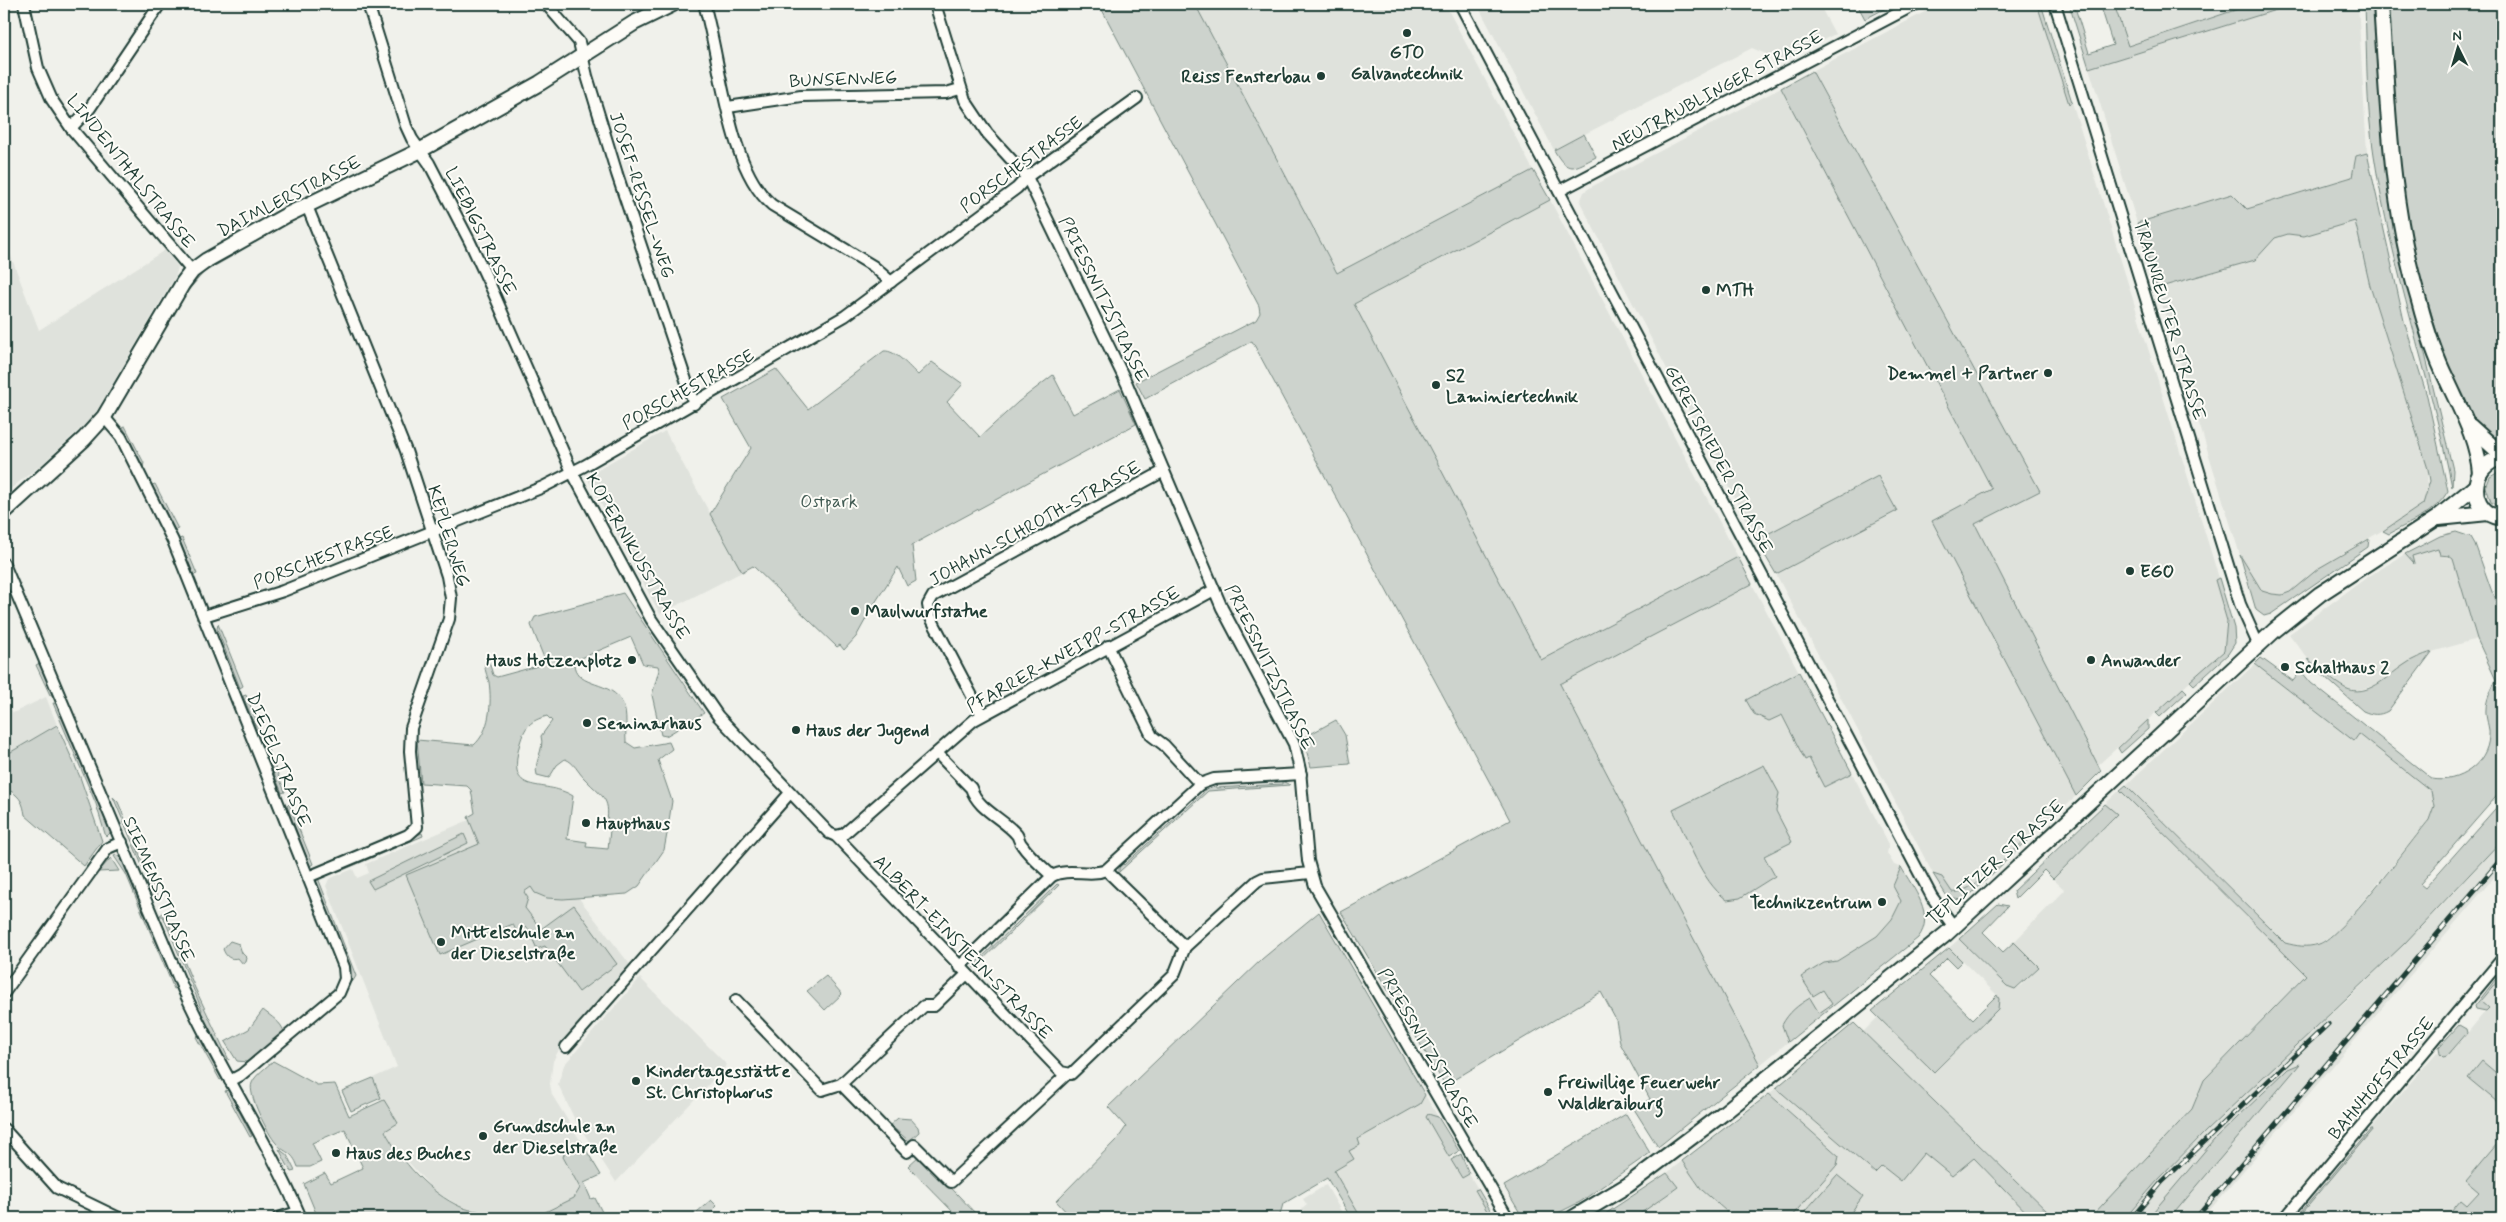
<svg xmlns="http://www.w3.org/2000/svg" width="2506" height="1222" font-family="Mynerve,sans-serif">
  <style>
    .built { fill: #dfe2dc; fill-rule: evenodd }
    .green { fill: #cdd3cd; stroke: #768880; fill-rule: evenodd }
    .lines { fill: none; stroke-linecap: round; stroke-linejoin: round }
    .street-casing { stroke: #1f3d34; stroke-width: 14 }
    .secondary-casing { stroke: #1f3d34; stroke-width: 18 }
    .street { stroke: #fdfcf7; stroke-width: 10 }
    .secondary { stroke: #fdfcf7; stroke-width: 14 }
    .rail-casing { stroke: #1f3d34; stroke-width: 5 }
    .rail { stroke: #fdfcf7; stroke-width: 3; stroke-dasharray: 9; stroke-linecap: butt }
    .poi-dot { fill: #1f3d34; stroke: #fdfcf7; stroke-width: 2 }
    .labels { text-anchor: middle; stroke-width: 4; stroke-linejoin: round; paint-order: stroke }
    .poi-label { font-size: 18px; font-weight: bold; fill: #1f3d34; stroke: #fdfcf7; text-anchor: start }
    .street-label { font-size: 18px; fill: #1f3d34; stroke: #fdfcf7 }
    .park-label { font-size: 18px; fill: #425b53; stroke: #fdfcf7 }
  </style>
  <rect width="100%" height="100%" fill="#f0f1eb"/>
  <filter id="ink" filterUnits="userSpaceOnUse"><feTurbulence type="fractalNoise" baseFrequency=".02" numOctaves="2"/><feDisplacementMap in="SourceGraphic" scale="10" xChannelSelector="R" yChannelSelector="G"/><feConvolveMatrix kernelMatrix="1 2 1 2 8 2 1 2 1" color-interpolation-filters="sRGB"/></filter>
  <g filter="url(#ink)">
    <g class="built">
      <path d="M1195 4H1445L1533 170 1337 273Z"/>
      <path d="M1477 4H1819L1835 34 1782 61 1752 48 1554 150Z"/>
      <path d="M1940 4H2037L2069 103 2072 102 2219 578 2215 580 2227 621 2224 651 2098 765 1974 524 2040 491 1812 71Z"/>
      <path d="M2115 4H2253L2127 46Z"/>
      <path d="M2295 4H2358L2367 153 2356 156 2352 177 2247 209 2232 194 2137 223 2089 68Z"/>
      <path d="M1781 88 1992 489 1932 521 2076 796 1980 881 1958 894 1952 892 1942 877 1933 874 1776 574 1897 511 1879 476 1756 540 1580 202 1584 192 1591 187Z"/>
      <path d="M1550 200 1738 557 1541 660 1353 303Z"/>
      <path d="M2355 221 2370 286 2428 469 2427 496 2423 505 2415 512 2343 553 2290 592 2282 595 2271 594 2262 591 2240 555 2157 288 2255 260 2275 238 2288 234 2304 236Z"/>
      <path d="M4 238 39 330 165 250 178 267 176 275 93 417 41 465 4 494Z"/>
      <path d="M665 431 742 572 660 614 586 476Z"/>
      <path d="M2439 548 2441 555 2453 559 2477 639 2418 656 2379 684 2356 691 2344 688 2308 659 2289 634 2366 578 2405 554 2413 563 2411 556Z"/>
      <path d="M1752 584 1799 672 1746 700 1754 714 1769 721 1782 715 1805 760 1809 758 1824 787 1852 773 1889 844 1887 853 1894 865 1901 867 1893 886 1901 901 1892 919 1877 936 1837 961 1824 963 1814 995 1823 990 1832 1004 1819 1013 1782 1025 1788 1042 1760 1065 1560 684ZM1779 793 1776 811 1791 842 1764 856 1775 876 1740 898 1717 892 1708 879 1673 810Z"/>
      <path d="M2255 664 2354 741 2359 734 2420 782 2431 791 2434 805 2429 820 2341 928 2320 943 2303 947 2285 943 2126 785Z"/>
      <path d="M4 695 13 713 46 697 57 725 4 756Z"/>
      <path d="M2120 790 2306 975 2204 1080 2192 1109 2090 1218H2054L1863 1032 1878 1017 1935 1072 1998 1009 1999 1003 1997 995 1949 948 1959 939 2007 986 2011 988 2019 987 2039 967 2014 942 2065 890 2053 879 2116 815 2105 804Z"/>
      <path d="M469 820 516 931 527 926 541 929 525 908 523 892 531 887 563 899 578 897 631 966 562 1044 553 1061 550 1084 552 1095 580 1140 566 1149 563 1157 580 1188 574 1198 533 1218H493L486 1212 462 1207 434 1191 390 1141 385 1131 397 1123 381 1098 373 1078 397 1067 326 886 329 879 353 869 357 878 369 873 366 864Z"/>
      <path d="M2502 840V868L2203 1218H2125L2158 1180 2206 1131 2303 1037 2346 1001 2442 905Z"/>
      <path d="M2502 976V1078L2482 1061 2468 1077 2502 1106V1138L2466 1181 2479 1191 2467 1205 2461 1200 2446 1218H2293L2437 1052 2447 1056 2460 1042 2488 1008 2481 1001Z"/>
      <path d="M640 978 727 1065 616 1182 575 1120 558 1084 564 1065Z"/>
      <path d="M1776 1088 1875 1173 1881 1166 1924 1153 1974 1158 2032 1218H1790L1839 1156 1769 1094Z"/>
      <path d="M1425 1095 1438 1117 1433 1115 1426 1117 1462 1178 1469 1174 1478 1189 1475 1191 1491 1218H1356L1360 1216 1333 1171 1354 1159 1349 1151 1358 1139 1420 1104Z"/>
      <path d="M1682 1161 1702 1190 1726 1211 1727 1218H1634L1678 1187 1667 1173Z"/>
      <path d="M1326 1185 1345 1218H1295L1304 1213 1302 1209 1307 1205 1303 1199Z"/>
    </g>
    <g class="green">
      <path d="M1099 4H1195L1337 273 1533 170 1550 200 1354 304 1541 660 1738 557 1752 584 1560 684 1760 1065 1658 1147 1634 1109 1650 1099 1620 1043 1616 1020 1601 992 1445 1085 1341 912 1510 820 1252 341 1145 399 1136 382 1256 320 1260 313 1259 306Z"/>
      <path d="M1857 4H1887L1888 7 1865 19Z"/>
      <path d="M2037 4H2041L2072 102 2069 104Z"/>
      <path d="M2069 4H2074L2089 53 2113 45 2100 4H2114L2128 46 2253 4H2295L2089 68Z"/>
      <path d="M2365 4H2374L2384 153 2392 217 2453 470 2452 487C2430 375 2391 267 2374 155 2366 106 2367 54 2365 4Z"/>
      <path d="M2388 4H2502V447C2495 440 2486 434 2480 426 2454 395 2442 350 2431 312 2421 280 2411 248 2406 216 2395 146 2393 74 2388 4Z"/>
      <path d="M1812 71 2040 491 1975 524 2101 771 2076 796 1932 521 1992 489 1781 88Z"/>
      <path d="M1584 134 1596 157C1574 168 1568 175 1554 150Z"/>
      <path d="M2367 153 2404 321 2427 396 2448 491C2436 513 2410 522 2389 534L2383 531 2423 504 2430 481 2428 469 2370 286 2355 221 2304 236 2288 234 2275 238 2255 260 2157 288 2137 223 2232 194 2247 209 2352 177 2356 156Z"/>
      <path d="M234 251 236 254 204 272 186 293V287L202 270Z"/>
      <path d="M884 351C896 350 909 367 918 375L932 362 963 384 947 402 980 437 1018 402 1053 375 1073 414 1120 389 1136 424 912 545 916 581 907 586 898 567 873 606 856 637 844 650 840 645 837 647 753 566 742 572 710 514 751 448 723 399 776 369 808 409Z"/>
      <path d="M125 426 144 463 143 467 123 427Z"/>
      <path d="M2502 470V508L2491 502 2486 487 2490 477Z"/>
      <path d="M1878 476 1897 511 1776 574 1756 540Z"/>
      <path d="M155 484 178 529 175 530 152 485Z"/>
      <path d="M2456 532 2471 537 2475 544 2502 620V790L2420 884 2425 888 2502 801V840L2404 944 2206 1131 2158 1180 2125 1218H2090L2192 1109 2204 1080 2306 975 2120 790 2126 785 2285 943C2297 946 2306 948 2319 944 2342 936 2409 844 2429 820L2434 806 2431 791 2359 734 2354 741 2255 664 2261 658 2293 681 2301 671 2311 683 2432 779C2458 784 2488 764 2489 736 2490 727 2485 718 2486 709 2486 699 2492 689 2496 680L2477 639 2453 559 2449 556 2440 555 2438 548 2412 556 2414 564 2405 554 2440 536Z"/>
      <path d="M182 538 197 574 194 575 179 539Z"/>
      <path d="M2369 539 2368 547 2271 614 2264 616 2256 610 2240 555 2262 591 2272 594 2282 595 2290 592 2319 568Z"/>
      <path d="M2219 578 2234 628 2235 643 2228 654 2194 685 2190 681 2224 651 2227 621 2215 580Z"/>
      <path d="M623 593 704 713 666 736 661 735 652 695 659 670 658 666 643 664 631 637 579 659 574 665C578 689 611 679 623 704 628 716 625 729 626 742L635 748 669 742 672 749 658 760 672 801 667 834 664 850 639 886 627 894 563 899 547 898 535 893 531 887 524 892 528 898 525 908 541 929 574 905 617 964 579 992 545 946 537 949 527 927 516 931 513 924 440 955 406 875 479 844 468 817 475 813 471 790 467 786 421 783 417 740 474 745C490 731 492 703 489 682 487 675 484 669 485 662H489L493 675 497 677 541 665 544 658 531 625 535 617ZM547 716 552 721 541 736C545 750 533 762 537 775L549 778 557 765 565 759C574 762 578 772 584 778 605 800 611 797 606 829L610 830 608 849 586 847 587 842 567 839 573 796C542 777 505 800 520 743 525 726 530 721 547 716Z"/>
      <path d="M218 624 243 686 240 688 217 629Z"/>
      <path d="M2432 652 2388 711C2379 716 2372 715 2363 711L2316 669 2308 659C2319 668 2332 681 2345 688 2367 699 2387 676 2404 665 2412 659 2422 655 2432 652Z"/>
      <path d="M40 663 54 695H50L36 665Z"/>
      <path d="M1799 672 1852 773 1824 787 1809 758 1805 760 1782 715 1769 721 1754 714 1746 700Z"/>
      <path d="M2183 688 2187 692 2160 717 2156 713Z"/>
      <path d="M246 695 261 731 258 733 243 696Z"/>
      <path d="M53 703 58 704 111 832 106 837 96 804Z"/>
      <path d="M1336 720 1345 735 1350 764 1311 767 1303 738Z"/>
      <path d="M2148 720V729L2121 753 2118 748Z"/>
      <path d="M57 725 80 777 102 841 84 866 25 815C23 803 21 798 11 791L4 801V756Z"/>
      <path d="M263 738 285 792 282 793 260 739Z"/>
      <path d="M1764 765 1779 793 1776 811 1792 842 1764 856 1775 876 1740 898 1727 900C1700 880 1688 839 1673 810Z"/>
      <path d="M1282 781 1290 785 1208 791 1119 872V866L1122 863 1124 865 1203 793 1205 788 1215 785 1216 788 1282 784Z"/>
      <path d="M113 797 118 802 157 896 155 897 150 895 145 884 149 882Z"/>
      <path d="M289 804 313 864 310 866 287 806Z"/>
      <path d="M2105 804 2117 814 2053 879 2044 870 2015 899 2013 891Z"/>
      <path d="M422 833 423 836 343 870 342 867Z"/>
      <path d="M464 834 468 843 373 889 368 881Z"/>
      <path d="M2027 838 2028 840 1970 895 1961 900 1948 898 1933 874 1942 877 1952 892C1969 897 2013 851 2027 838Z"/>
      <path d="M116 855 123 859 177 988 174 989 126 874 114 856Z"/>
      <path d="M111 858 119 871 98 872Z"/>
      <path d="M1901 867C1913 888 1936 915 1918 938L1788 1042 1782 1025C1789 1012 1798 1005 1810 998L1819 1013 1832 1004 1823 990 1813 996 1801 977 1824 963 1837 961 1877 936 1892 919 1901 901 1893 886Z"/>
      <path d="M318 878 356 976 353 981 350 982V968L316 881Z"/>
      <path d="M1057 884 1059 885 974 968V959L977 962Z"/>
      <path d="M1998 904 2008 906 1983 932 2003 952 2014 942 2039 967 2015 989 2007 986 1959 939Z"/>
      <path d="M164 912 195 988 229 1060 223 1055 200 1013 202 1010 163 916H159Z"/>
      <path d="M1319 912 1425 1095 1420 1104 1358 1139 1360 1145 1349 1151 1354 1159 1334 1171 1360 1216 1351 1218 1327 1178 1283 1204 1279 1218H1072L1056 1201 1119 1137 1126 1127 1108 1107 1262 959Z"/>
      <path d="M230 941 239 944 242 953 247 958 246 962 243 964 238 958C230 960 226 957 223 949Z"/>
      <path d="M1949 948 1962 961 1956 967 1947 958 1929 976 1973 1019 1997 995 1999 999 1998 1009 1934 1072 1872 1011Z"/>
      <path d="M2502 971V976L2481 1001 2489 1008 2486 1011 2476 1009 2475 1006Z"/>
      <path d="M826 976 842 994 825 1010 807 991Z"/>
      <path d="M263 1010C270 1016 283 1023 284 1033L247 1062 237 1061 225 1042 249 1029Z"/>
      <path d="M1854 1023 2054 1218H2032L1974 1158 1952 1176 1924 1153 1901 1181 1882 1166 1875 1173 1776 1088Z"/>
      <path d="M2459 1025 2466 1029 2467 1033 2447 1056 2443 1057 2440 1054 2439 1047Z"/>
      <path d="M198 1035 222 1079 220 1080 196 1037Z"/>
      <path d="M273 1061 317 1085 335 1084 349 1116 384 1100 398 1123 385 1131C401 1161 429 1193 461 1207 472 1212 483 1209 493 1218H318L304 1184 325 1173 331 1183 363 1168 345 1129 312 1143 321 1162 310 1167H298C292 1150 285 1154 276 1143 268 1134 247 1094 252 1083 255 1075 267 1067 273 1061Z"/>
      <path d="M2482 1061 2502 1078V1106L2468 1078Z"/>
      <path d="M2300 1064 2170 1218H2148L2214 1140 2288 1069Z"/>
      <path d="M373 1078 381 1098 351 1111 342 1091Z"/>
      <path d="M228 1090 252 1136 250 1137 225 1091Z"/>
      <path d="M1769 1094 1839 1156 1837 1165 1790 1218H1727L1726 1211 1702 1190 1682 1161Z"/>
      <path d="M1428 1114 1438 1117 1459 1151 1449 1157 1426 1117Z"/>
      <path d="M1626 1114 1650 1153 1580 1202 1548 1218H1523L1504 1186Z"/>
      <path d="M898 1118 911 1119 918 1127 919 1132 909 1141 890 1125Z"/>
      <path d="M2371 1129H2373L2298 1218H2296Z"/>
      <path d="M2502 1138V1218H2446L2461 1200 2467 1205 2479 1192 2466 1181Z"/>
      <path d="M580 1140 601 1175 584 1183 591 1199 595 1198 605 1218H533L574 1198 580 1188 563 1157 566 1149Z"/>
      <path d="M279 1149 287 1155 295 1171 291 1172Z"/>
      <path d="M1461 1154 1469 1174 1462 1178 1451 1160Z"/>
      <path d="M920 1155 976 1214 980 1218H959L908 1166Z"/>
      <path d="M1667 1173 1678 1187 1634 1218H1599Z"/>
      <path d="M1837 1175 1863 1196 1852 1211 1851 1218H1799Z"/>
      <path d="M1478 1189 1495 1218H1491L1475 1190Z"/>
      <path d="M711 1200 717 1206 712 1211 719 1218H690Z"/>
    </g>
    <g class="lines">
      <defs>
        <g id="street">
          <path d="M24 4 38 68 52 100 71 128 192 271"/>
          <path d="M368 4 406 126 412 139 429 163 470 242 491 287 572 472 651 619 718 716 829 833 836 836 1061 1072 1071 1074 1174 975 1185 947 1257 881 1263 878 1310 873"/>
          <path d="M546 4 579 42 587 76 617 174 694 404"/>
          <path d="M704 4C721 60 727 167 772 205L873 266 891 282"/>
          <path d="M935 4 965 100 987 133 1027 177 1127 384 1222 608 1294 744 1300 770 1308 861 1315 886 1508 1218"/>
          <path d="M1460 4 1932 897 1954 927"/>
          <path d="M2055 4 2240 604 2258 644"/>
          <path d="M728 107 801 96 946 93 960 89"/>
          <path d="M71 128 90 108 160 4"/>
          <path d="M1559 191 1916 4"/>
          <path d="M307 206 406 451 447 576 451 598 449 619 411 728 410 751 417 827 408 835 308 877"/>
          <path d="M104 417 121 437 173 541 344 967 345 979 339 993 241 1075 230 1081"/>
          <path d="M4 564 184 991C219 1069 268 1140 301 1218"/>
          <path d="M204 616 283 591 543 487 584 466 845 316 1017 188 1027 177 1137 98"/>
          <path d="M1108 646 1152 736 1164 745 1200 784"/>
          <path d="M982 715 930 616 928 605 933 596 1164 471"/>
          <path d="M937 753 971 788C978 810 1003 818 1017 835 1019 838 1019 842 1022 845 1030 857 1042 866 1052 876"/>
          <path d="M836 836 844 834 974 720 1214 590"/>
          <path d="M1106 870 1185 947"/>
          <path d="M959 967 1052 876C1068 867 1090 877 1106 870L1200 784 1214 779 1301 774"/>
          <path d="M4 993 108 848 122 842"/>
          <path d="M736 1000 822 1090 841 1084 924 1006H934L967 974"/>
          <path d="M566 1047 790 793"/>
          <path d="M841 1084 907 1152 914 1145 951 1182 1066 1075"/>
          <path d="M4 1129 57 1188 119 1218"/>
          <path d="M278 1218 298 1212"/>
          <path d="M2285 1218 2502 959"/>
        </g>
        <g id="secondary">
          <path d="M2381 4C2388 104 2390 205 2419 301 2426 328 2435 356 2447 380 2461 411 2477 438 2480 473"/>
          <path d="M2470 426 2502 455"/>
          <path d="M2502 458C2468 464 2467 513 2502 518"/>
          <path d="M4 512 84 439 104 417 183 283 192 271 207 260 285 216 419 151 540 83 634 23 673 4"/>
          <path d="M2439 518 2488 513"/>
          <path d="M1573 1218 1628 1185 1725 1112 1946 934 2275 630 2320 594 2437 518 2476 486"/>
        </g>
      </defs>
      <use href="#street" class="street-casing"/>
      <use href="#secondary" class="secondary-casing"/>
      <use href="#street" class="street"/>
      <use href="#secondary" class="secondary"/>
      <defs>
        <g id="rail">
          <path d="M2132 1218 2162 1182 2328 1024"/>
          <path d="M2196 1218 2502 858"/>
        </g>
      </defs>
      <use href="#rail" class="rail-casing"/>
      <use href="#rail" class="rail"/>
    </g>
  </g>
  <g class="poi-dot">
    <circle cx="1407" cy="33" r="5"/>
    <circle cx="1321" cy="76" r="5"/>
    <circle cx="1706" cy="290" r="5"/>
    <circle cx="2048" cy="373" r="5"/>
    <circle cx="1436" cy="385" r="5"/>
    <circle cx="2130" cy="571" r="5"/>
    <circle cx="855" cy="611" r="5"/>
    <circle cx="632" cy="660" r="5"/>
    <circle cx="2091" cy="660" r="5"/>
    <circle cx="2285" cy="667" r="5"/>
    <circle cx="587" cy="723" r="5"/>
    <circle cx="796" cy="730" r="5"/>
    <circle cx="586" cy="823" r="5"/>
    <circle cx="1882" cy="902" r="5"/>
    <circle cx="441" cy="942" r="5"/>
    <circle cx="636" cy="1081" r="5"/>
    <circle cx="1548" cy="1092" r="5"/>
    <circle cx="483" cy="1136" r="5"/>
    <circle cx="336" cy="1153" r="5"/>
  </g>
  <g class="labels">
    <g class="poi-label">
      <text x="1407" y="58" text-anchor="middle">GTO<tspan x="1407" dy="21">Galvanotechnik</tspan></text>
      <text x="1311" y="82" text-anchor="end">Reiss Fensterbau</text>
      <text x="1716" y="296">MTH</text>
      <text x="2038" y="379" text-anchor="end">Demmel + Partner</text>
      <text x="1446" y="381">S2<tspan x="1446" dy="21">Laminiertechnik</tspan></text>
      <text x="2140" y="577">EGO</text>
      <text x="865" y="617">Maulwurfstatue</text>
      <text x="622" y="666" text-anchor="end">Haus Hotzenplotz</text>
      <text x="2101" y="666">Anwander</text>
      <text x="2295" y="673">Schalthaus 2</text>
      <text x="597" y="729">Seminarhaus</text>
      <text x="806" y="736">Haus der Jugend</text>
      <text x="596" y="829">Haupthaus</text>
      <text x="1872" y="908" text-anchor="end">Technikzentrum</text>
      <text x="451" y="938">Mittelschule an<tspan x="451" dy="21">der Dieselstraße</tspan></text>
      <text x="646" y="1077">Kindertagesstätte<tspan x="646" dy="21">St. Christophorus</tspan></text>
      <text x="1558" y="1088">Freiwillige Feuerwehr<tspan x="1558" dy="21">Waldkraiburg</tspan></text>
      <text x="493" y="1132">Grundschule an<tspan x="493" dy="21">der Dieselstraße</tspan></text>
      <text x="346" y="1159">Haus des Buches</text>
    </g>
    <g class="street-label">
      <text transform="translate(843 79) rotate(-2)" y="6">BUNSENWEG</text>
      <text transform="translate(1717 90) rotate(-28)" y="6">NEUTRAUBLINGER STRASSE</text>
      <text transform="translate(1021 164) rotate(-37)" y="6">PORSCHESTRASSE</text>
      <text transform="translate(131 171) rotate(51)" y="6">LINDENTHALSTRASSE</text>
      <text transform="translate(642 195) rotate(72)" y="6">JOSEF-RESSEL-WEG</text>
      <text transform="translate(289 196) rotate(-27)" y="6">DAIMLERSTRASSE</text>
      <text transform="translate(481 231) rotate(64)" y="6">LIEBIGSTRASSE</text>
      <text transform="translate(1104 299) rotate(64)" y="6">PRIESSNITZSTRASSE</text>
      <text transform="translate(2170 320) rotate(73)" y="6">TRAUNREUTER STRASSE</text>
      <text transform="translate(688 389) rotate(-29)" y="6">PORSCHESTRASSE</text>
      <text transform="translate(1719 459) rotate(62)" y="6">GERETSRIEDER STRASSE</text>
      <text transform="translate(1035 523) rotate(-29)" y="6">JOHANN-SCHROTH-STRASSE</text>
      <text transform="translate(449 536) rotate(73)" y="6">KEPLERWEG</text>
      <text transform="translate(638 556) rotate(60)" y="6">KOPERNIKUSSTRASSE</text>
      <text transform="translate(323 557) rotate(-21)" y="6">PORSCHESTRASSE</text>
      <text transform="translate(1073 649) rotate(-29)" y="6">PFARRER-KNEIPP-STRASSE</text>
      <text transform="translate(1270 667) rotate(64)" y="6">PRIESSNITZSTRASSE</text>
      <text transform="translate(279 760) rotate(68)" y="6">DIESELSTRASSE</text>
      <text transform="translate(1995 862) rotate(-42)" y="6">TEPLITZER STRASSE</text>
      <text transform="translate(159 889) rotate(67)" y="6">SIEMENSSTRASSE</text>
      <text transform="translate(963 947) rotate(46)" y="6">ALBERT-EINSTEIN-STRASSE</text>
      <text transform="translate(1428 1048) rotate(60)" y="6">PRIESSNITZSTRASSE</text>
      <text transform="translate(2381 1078) rotate(-50)" y="6">BAHNHOFSTRASSE</text>
    </g>
    <g class="park-label">
      <text x="829" y="507">Ostpark</text>
    </g>
  </g>
  <rect width="2506" height="1222" fill="none" stroke="#fdfcf7" stroke-width="20"/>
  <rect x="10" y="10" width="2486" height="1202" fill="none" stroke="#1f3d34" stroke-width="2" filter="url(#ink)"/>
  <g transform="translate(2458 48) rotate(355)" stroke="#fdfcf7" stroke-width="4" paint-order="stroke">
  <path d="M0-4L9 19L0 12L-9 19Z" fill="#1f3d34"/>
  <text y="-8" font-size="14" font-weight="bold" text-anchor="middle" fill="#1f3d34">N</text>
  </g>
</svg>
